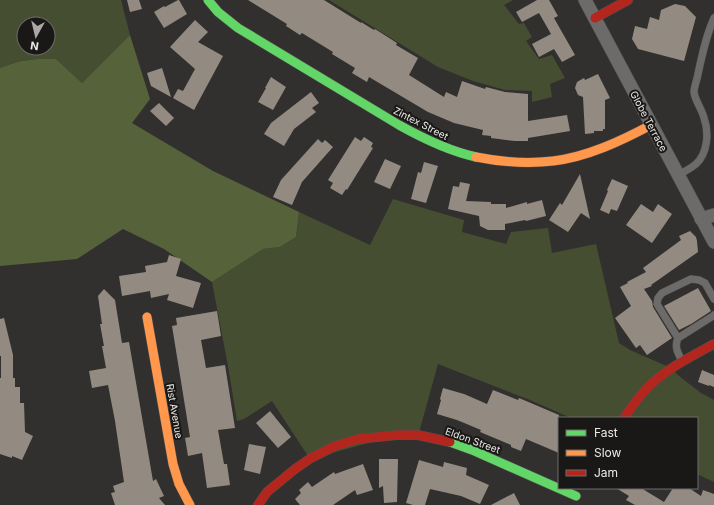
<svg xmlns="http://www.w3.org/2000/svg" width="714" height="505" font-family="Inter,sans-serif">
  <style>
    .green { fill: #454e31; fill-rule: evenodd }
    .forest { fill: #56633a }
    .building { fill: #938b82 }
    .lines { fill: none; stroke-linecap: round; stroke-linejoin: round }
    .lane-casing { stroke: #504f4d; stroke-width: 8 }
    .street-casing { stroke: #504f4d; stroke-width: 14 }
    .fast-casing { stroke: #504f4d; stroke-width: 10 }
    .slow-casing { stroke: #504f4d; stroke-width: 10 }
    .jam-casing { stroke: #504f4d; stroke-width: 10 }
    .lane { stroke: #6c6b69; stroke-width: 7 }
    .street { stroke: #6c6b69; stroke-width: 13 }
    .fast { stroke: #63d668; stroke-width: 9 }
    .slow { stroke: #ff974d; stroke-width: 9 }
    .jam { stroke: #b3261e; stroke-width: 9 }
    .labels { text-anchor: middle; stroke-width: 4; stroke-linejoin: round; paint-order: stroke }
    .street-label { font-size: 10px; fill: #eceae7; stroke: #1a1817 }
  </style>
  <rect width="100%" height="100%" fill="#32302e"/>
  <g class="green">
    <path d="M0 0H121L130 35 82 83 56 59C36 58 19 60 0 68ZM24 24H48V48H24Z"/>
    <path d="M329 0H513L504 5 519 24 524 23 532 37 526 41 539 59 552 55 565 78 550 84 552 97 532 102V91L505 90 473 81 438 67Z"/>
    <path d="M393 199 464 220 462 232 506 244 511 232 548 228 552 253 596 244 619 343 630 350 671 368 679 376 701 393 714 400V482L697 474V418H571L530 400 438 364 418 436 397 435 310 459 272 401 244 419 237 421 228 366 212 282 263 249 280 247 296 237 299 212 370 245Z"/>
  </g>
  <path class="forest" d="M130 35 150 99 132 123 213 171 299 212 296 237 280 247 263 249 212 282 164 249 123 229 77 259 0 266V68C19 60 36 58 56 59L82 83Z"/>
  <g class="building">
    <path d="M127 0H139L142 9 130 12Z"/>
    <path d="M178 0H179L187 14 164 28 154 12 164 6 165 7Z"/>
    <path d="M248 0H324L361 23V22L374 30 375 29 397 43 396 45 418 58 409 75 444 97 446 92 457 97 462 81 485 89 486 87 505 92 528 94V121L567 115 570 131 528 138V141H515L491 138V136L482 135 483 130 454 123 428 112 369 77 367 82 352 73 355 68 332 54 333 52 302 33 300 35 286 26 287 24Z"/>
    <path d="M537 0H549L558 16 554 18 575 55 562 62 554 49 539 57 532 44 551 34 539 13 522 22 516 12Z"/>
    <path d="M675 4 685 6 696 17 684 61 638 49 632 39 635 26 647 29 650 17 659 20 661 10Z"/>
    <path d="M195 20 208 32 198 42 223 56 194 110 173 98 178 89 183 91 195 69 170 47Z"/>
    <path d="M162 68 171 97 151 86 147 73Z"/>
    <path d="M598 74 610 98 605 100V129H603V131H594V133L585 134 583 97 578 95 575 88 577 82 584 78 585 80Z"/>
    <path d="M271 77 286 87 273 110 258 102 266 88H265Z"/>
    <path d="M311 92 319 103 312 108 316 112 294 129 284 146 264 134 271 123Z"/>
    <path d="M159 103 174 118 166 126 150 111Z"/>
    <path d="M355 137 361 141 364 137 373 143 371 147 373 148 347 190 346 189 342 195 330 188 333 183 328 180Z"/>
    <path d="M318 139 322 143 325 140 333 147 302 182 292 205 273 197 281 180Z"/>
    <path d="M385 159 401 166 390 189 374 182Z"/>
    <path d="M424 162 438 166 426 203 411 199 418 172 421 173Z"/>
    <path d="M580 174 590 219 581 213 568 232 549 220 560 203 562 205Z"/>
    <path d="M612 179 628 186 617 211 611 209 609 214 600 210 608 191 607 190Z"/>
    <path d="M460 182 470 184 466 201 491 202V204H506V208L527 202V204L542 200 546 216 526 221 525 220 505 224V230H488L480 226 479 216 448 209 453 186 459 187Z"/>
    <path d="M641 204 653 212 658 204 672 214 652 243 626 225Z"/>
    <path d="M690 231 696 237 697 241 698 252 651 285 652 286 644 289 652 301 653 307 672 338 647 355 640 345 636 348 615 318 631 306 620 287 628 283 627 282 646 272 643 268 681 240 679 236Z"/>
    <path d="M169 255 181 259 176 276 201 283 193 308 167 300 169 294 151 298 150 291 122 296 119 276 146 272 145 266 167 262Z"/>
    <path d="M698 288 711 311 691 324 679 330 664 306Z"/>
    <path d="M104 289 115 300 122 343 129 342 153 481 156 479 164 496 159 498 165 505H115L111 493 115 492 113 486 124 482 115 421 108 385 92 388 89 371 106 368 102 346H104L100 324H102L98 296Z"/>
    <path d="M217 311 221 336 201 340 206 368 225 365 235 428 218 430 224 464H227L230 485 207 488 202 453 188 456 185 438 190 437 172 326 177 325 176 318Z"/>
    <path d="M4 318 13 355V378H15V387H20V403H24L25 432 33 436 22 460 12 456V458L0 454V378H1V356H0V319Z"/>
    <path d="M702 370 714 375V387L709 385V386L698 382Z"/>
    <path d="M443 388 464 394 487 404 493 390 518 400 519 398 559 415V453L526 439 521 451 511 447V445L480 432 481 430 457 420 437 414 441 400 440 399Z"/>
    <path d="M270 411 291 437 278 448 256 423Z"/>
    <path d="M249 444 266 447 260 474 244 470Z"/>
    <path d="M379 459H398L397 502 384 503 383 486 379 488Z"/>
    <path d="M419 460 443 467 444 462 467 468 466 475 489 485 480 504 461 496 430 489 425 505H413L406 503Z"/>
    <path d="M363 464 373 490 357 495 355 490 333 505H300L295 499 301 493 299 490 308 482 312 487 334 472 335 474Z"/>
    <path d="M616 488H641L664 502 673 488H689L701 496 703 490 714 494V505H635L626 500 629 496Z"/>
    <path d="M514 493 520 505H491Z"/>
  </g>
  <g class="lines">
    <defs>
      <g id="lane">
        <path d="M678 175C684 172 691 168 696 164 708 153 709 132 704 118 702 109 695 101 694 92 694 87 697 80 698 74 702 55 706 36 714 18"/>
        <path d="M678 338 657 304 658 298 662 293 691 279 699 280 705 283 714 299"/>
        <path d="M682 361C678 353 674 347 678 338L713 316 714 315"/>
      </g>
      <g id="street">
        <path d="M585 0 714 242"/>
        <path d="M701 219 714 215"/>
      </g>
      <g id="fast">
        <path d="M208 0 218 12 238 28 399 125C424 139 449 151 476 157"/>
        <path d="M450 442 472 450 576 496"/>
      </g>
      <g id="slow">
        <path d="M476 157C501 162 528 164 553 161 587 157 621 141 651 125"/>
        <path d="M147 317 173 464 179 484 190 505"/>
      </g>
      <g id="jam">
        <path d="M595 18 628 0"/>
        <path d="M624 418C632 406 641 394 651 384 670 367 692 356 714 344"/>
        <path d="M258 505 267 492 295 469 311 458 335 446 358 439 397 435H418L450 442"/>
      </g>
    </defs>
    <use href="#lane" class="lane-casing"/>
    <use href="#street" class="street-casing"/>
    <use href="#fast" class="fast-casing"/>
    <use href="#slow" class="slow-casing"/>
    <use href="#jam" class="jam-casing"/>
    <use href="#lane" class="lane"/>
    <use href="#street" class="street"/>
    <use href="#fast" class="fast"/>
    <use href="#slow" class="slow"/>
    <use href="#jam" class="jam"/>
  </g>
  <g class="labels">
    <g class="street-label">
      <text transform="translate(649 121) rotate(62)" y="4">Globe Terrace</text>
      <text transform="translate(421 123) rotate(27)" y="4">Zintex Street</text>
      <text transform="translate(175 411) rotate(80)" y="4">Rist Avenue</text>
      <text transform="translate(473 440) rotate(20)" y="4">Eldon Street</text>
    </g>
  </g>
  <rect x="558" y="417" width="140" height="72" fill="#1a1817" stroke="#6e6c6a"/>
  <rect x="566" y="430" width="20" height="6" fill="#63d668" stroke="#6e6c6a"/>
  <text x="594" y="437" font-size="12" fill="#eceae7">Fast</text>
  <rect x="566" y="450" width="20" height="6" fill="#ff974d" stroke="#6e6c6a"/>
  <text x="594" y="457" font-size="12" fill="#eceae7">Slow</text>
  <rect x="566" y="470" width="20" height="6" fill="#b3261e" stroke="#6e6c6a"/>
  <text x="594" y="477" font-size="12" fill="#eceae7">Jam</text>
  <g transform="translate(36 36) rotate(188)"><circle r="19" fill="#1a1817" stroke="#6e6c6a"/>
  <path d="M0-3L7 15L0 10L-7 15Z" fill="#aba9a6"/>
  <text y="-6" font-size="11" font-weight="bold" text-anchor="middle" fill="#eceae7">N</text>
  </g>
</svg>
